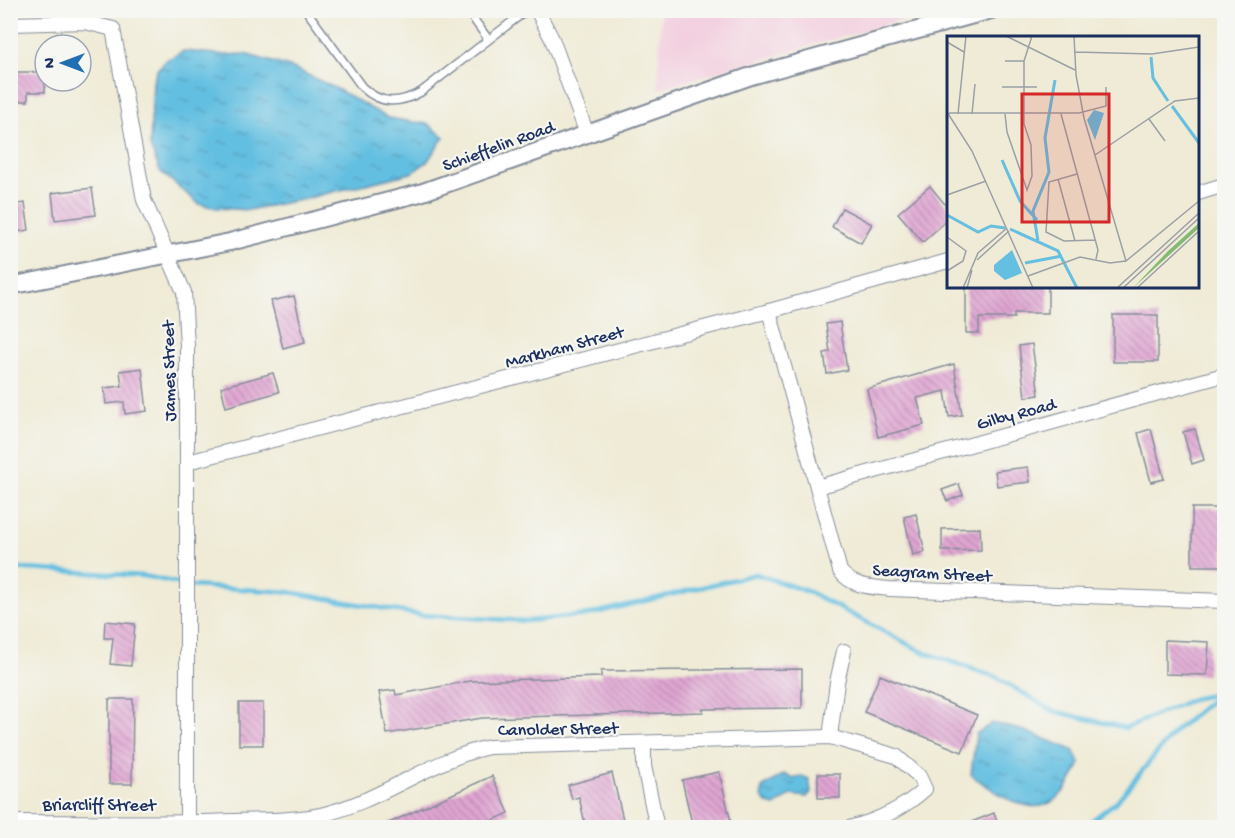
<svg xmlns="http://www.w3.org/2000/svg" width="1235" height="838" font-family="'Gochi Hand',sans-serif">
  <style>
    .built { fill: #f3cfdf }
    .water { fill: url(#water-ripples); stroke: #4077a0; stroke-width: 1.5 }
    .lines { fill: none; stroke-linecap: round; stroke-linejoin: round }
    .stream { stroke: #64bfe1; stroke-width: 4.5 }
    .building { fill: url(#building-back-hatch) }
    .service-casing { stroke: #858d9a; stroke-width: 10 }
    .minor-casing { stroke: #858d9a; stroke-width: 16 }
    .tertiary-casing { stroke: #858d9a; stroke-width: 20 }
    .service { stroke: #fff; stroke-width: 7 }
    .minor { stroke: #fff; stroke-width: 14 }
    .tertiary { stroke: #fff; stroke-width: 16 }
    .labels { text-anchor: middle; stroke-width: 4.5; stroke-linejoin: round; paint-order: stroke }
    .street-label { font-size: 18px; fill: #1b2f5e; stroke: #f6f6f2 }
    .inset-river { fill: none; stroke: #64bfe1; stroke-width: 3 }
    .inset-road { fill: none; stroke: #9aa0a6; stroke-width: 1.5 }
    .view { fill: #d62828; fill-opacity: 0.15; stroke: #d62828; stroke-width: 3 }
    .inset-edge { fill: none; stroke: #1b2f5e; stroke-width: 3 }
  </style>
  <defs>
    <pattern id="water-ripples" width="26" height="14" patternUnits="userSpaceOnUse" patternTransform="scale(1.5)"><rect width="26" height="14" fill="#64bfe1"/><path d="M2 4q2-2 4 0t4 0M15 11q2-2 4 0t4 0" fill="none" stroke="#529cba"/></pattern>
    <pattern id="building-back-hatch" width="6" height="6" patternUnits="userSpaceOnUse" patternTransform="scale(1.5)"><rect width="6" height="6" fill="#e0a5d2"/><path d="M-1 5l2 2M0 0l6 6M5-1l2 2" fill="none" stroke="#b587ae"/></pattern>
  </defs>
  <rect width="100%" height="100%" fill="#f6f6f2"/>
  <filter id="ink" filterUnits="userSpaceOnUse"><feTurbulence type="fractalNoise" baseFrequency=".0167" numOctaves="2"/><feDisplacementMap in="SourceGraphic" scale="12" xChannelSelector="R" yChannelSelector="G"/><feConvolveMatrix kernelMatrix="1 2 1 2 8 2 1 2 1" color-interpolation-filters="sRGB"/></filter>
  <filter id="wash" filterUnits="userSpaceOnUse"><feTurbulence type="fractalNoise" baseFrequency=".008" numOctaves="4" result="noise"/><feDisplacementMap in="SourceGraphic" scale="24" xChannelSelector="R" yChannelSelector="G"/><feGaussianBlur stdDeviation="1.35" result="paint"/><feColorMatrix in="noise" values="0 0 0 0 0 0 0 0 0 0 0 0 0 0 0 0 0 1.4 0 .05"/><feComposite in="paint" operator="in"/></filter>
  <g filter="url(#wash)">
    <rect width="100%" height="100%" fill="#efebd6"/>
    <path class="built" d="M661 11V10L934 11 658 89Z"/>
    <g class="water">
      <path d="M184 51 227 55 245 54 293 68 337 89 388 118 428 124 444 137 427 162 411 173 304 199 249 210 217 208 199 204 160 171 150 146 153 82 157 70 166 60Z"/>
      <path d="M992 723 1025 731 1073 750 1080 763C1052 830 1017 808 971 775L976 734Z"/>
      <path d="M784 774 793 779 802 776 809 779 811 792 807 797 791 795 775 806C765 804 760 798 762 788Z"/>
    </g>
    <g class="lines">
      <g class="stream">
        <path d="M10 568 144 576 191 586 289 592 421 615 527 621 587 615 756 574 809 592 923 652 996 677 1053 711 1126 728 1193 699 1224 692"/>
        <path d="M1082 828 1117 801 1176 730 1219 694"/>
      </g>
    </g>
    <g id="blocks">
      <g class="building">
        <path d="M10 72H45V92H28V101H10Z"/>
        <path d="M930 186 948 208V219L923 242 898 213Z"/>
        <path d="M92 188 96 215 55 220 52 193Z"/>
        <path d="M25 203 29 230 10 233V205Z"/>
        <path d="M842 208 872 224 861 243 832 227Z"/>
        <path d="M966 286H1048V313H1014V318H979V333H966Z"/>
        <path d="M294 296 305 342 283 348 271 301Z"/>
        <rect x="1113" y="315" width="45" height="47"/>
        <path d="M840 322 847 370 827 374 824 353 830 352 826 324Z"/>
        <path d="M1032 344 1039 395 1025 397 1019 346Z"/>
        <path d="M954 364 962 415 949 417 945 391 917 398 924 425 878 437 867 389Z"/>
        <path d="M142 368 147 411 125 414 124 402 106 404 104 388 122 386 120 371Z"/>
        <path d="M273 373 279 392 226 407 221 387Z"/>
        <path d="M1151 429 1164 479 1151 482 1138 433Z"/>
        <path d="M1195 429 1204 460 1192 464 1183 432Z"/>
        <path d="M1028 467 1030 482 997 486 995 471Z"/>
        <path d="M959 484 963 495 947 501 942 490Z"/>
        <rect x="1192" y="508" width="32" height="58"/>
        <path d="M916 514 925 552 913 555 904 517Z"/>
        <path d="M980 528 981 550 942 551V529Z"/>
        <path d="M105 621 135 624 131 666 110 664 113 638H104Z"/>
        <path d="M1165 640 1209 642 1207 675 1165 674Z"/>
        <path d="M802 669V708L703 709V712L482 718 387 734 379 692 395 690 396 695 470 681 601 677V671Z"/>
        <path d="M880 675 977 715 962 752 864 712Z"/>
        <path d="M109 699H133L132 784H109Z"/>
        <rect x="239" y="703" width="24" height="42"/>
        <path d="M719 772 731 822 708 828H693L682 780Z"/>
        <path d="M612 773 625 828H586L579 797 572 799 568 785Z"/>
        <rect x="818" y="774" width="22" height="24"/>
        <path d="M492 776 509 813 476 828H378Z"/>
        <path d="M994 813 999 828H959V827Z"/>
      </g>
    </g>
  </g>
  <g filter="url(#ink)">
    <use href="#blocks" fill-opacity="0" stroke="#858d9a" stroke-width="1.5"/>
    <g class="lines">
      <defs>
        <g id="service">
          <path d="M306 10 362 87C381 105 399 104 421 92L527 10"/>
          <path d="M467 10 488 39"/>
        </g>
        <g id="minor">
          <path d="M537 10 552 39 587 134"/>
          <path d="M10 24 85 22 113 29 144 200 184 292 187 346V828"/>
          <path d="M1198 193 1224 185"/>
          <path d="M769 311 840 571C852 587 871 587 889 589L1224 601"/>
          <path d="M188 462 769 311 948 261"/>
          <path d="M817 487 1224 375"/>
          <path d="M830 737 837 682 844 651"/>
          <path d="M644 744V766L657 828"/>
          <path d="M10 822C85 822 160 824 234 821 262 820 292 821 320 815 380 802 429 760 489 747L830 737 896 756 919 776 925 789C904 808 877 821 849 828"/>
        </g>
        <path id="tertiary" d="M10 286 230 242 420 193 751 76 991 10"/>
      </defs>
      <use href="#service" class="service-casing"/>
      <use href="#minor" class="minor-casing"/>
      <use href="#tertiary" class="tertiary-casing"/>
      <use href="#service" class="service"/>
      <use href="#minor" class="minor"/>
      <use href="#tertiary" class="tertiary"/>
    </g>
  </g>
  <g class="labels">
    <g class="street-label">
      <text transform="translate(498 145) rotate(-20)" y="6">Schieffelin Road</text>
      <text transform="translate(564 346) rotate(-15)" y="6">Markham Street</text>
      <text transform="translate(168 371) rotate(-91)" y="6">James Street</text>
      <text transform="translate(1016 413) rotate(-15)" y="6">Gilby Road</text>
      <text transform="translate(932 572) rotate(3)" y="6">Seagram Street</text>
      <text transform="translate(558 728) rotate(-1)" y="6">Canolder Street</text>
      <text x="99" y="810">Briarcliff Street</text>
    </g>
  </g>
  <g transform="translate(947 36)">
    <rect width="252" height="252" fill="#efebd6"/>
    <path d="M252 187V192L186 252 221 215Z" fill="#84b974"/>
    <path d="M147 74 157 77 148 104 140 84ZM65 214 75 237 58 244 47 235V229Z" fill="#64bfe1"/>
    <path class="inset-river" d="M204 21 206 42 221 65M225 70 252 107M55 124 73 165 90 184M0 179 31 196 44 190 58 192M63 193 111 215 130 252M91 205 86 175 102 136 98 102 108 44M78 227 115 220"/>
    <path class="inset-road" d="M59 0 128 34M127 0 129 39 137 82 179 225 252 165M0 6 17 16M128 16 205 18 252 11M58 25H77M55 51H90M0 76 25 115 86 252M2 77H132L159 70V51M11 78 19 0M25 78 28 48M58 78 60 96 80 154 85 140 84 109 77 88V25L85 0M114 78 151 214 149 223M202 83 218 105M148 119 228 65 252 62M130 138 102 146 99 196 117 205 148 204M111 143 128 205M0 159 39 145M0 201 19 215 16 225 0 235M30 224 62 195M81 240 133 221 163 227 179 225M16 252 31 217 60 192M20 252 25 234M170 252 252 177M176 252 252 182M190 252 252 195"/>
    <path class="view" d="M75 58H162V186H75Z"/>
    <rect width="252" height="252" class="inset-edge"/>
  </g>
  <rect width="1235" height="838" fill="none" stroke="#f6f6f2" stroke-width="36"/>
  <g transform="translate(63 63) rotate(270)"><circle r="28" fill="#f6f6f2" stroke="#9ea6b7" stroke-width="1.5"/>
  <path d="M0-4.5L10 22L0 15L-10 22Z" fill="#1f6fb2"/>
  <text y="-9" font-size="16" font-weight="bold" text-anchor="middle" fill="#1b2f5e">N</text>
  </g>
</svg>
